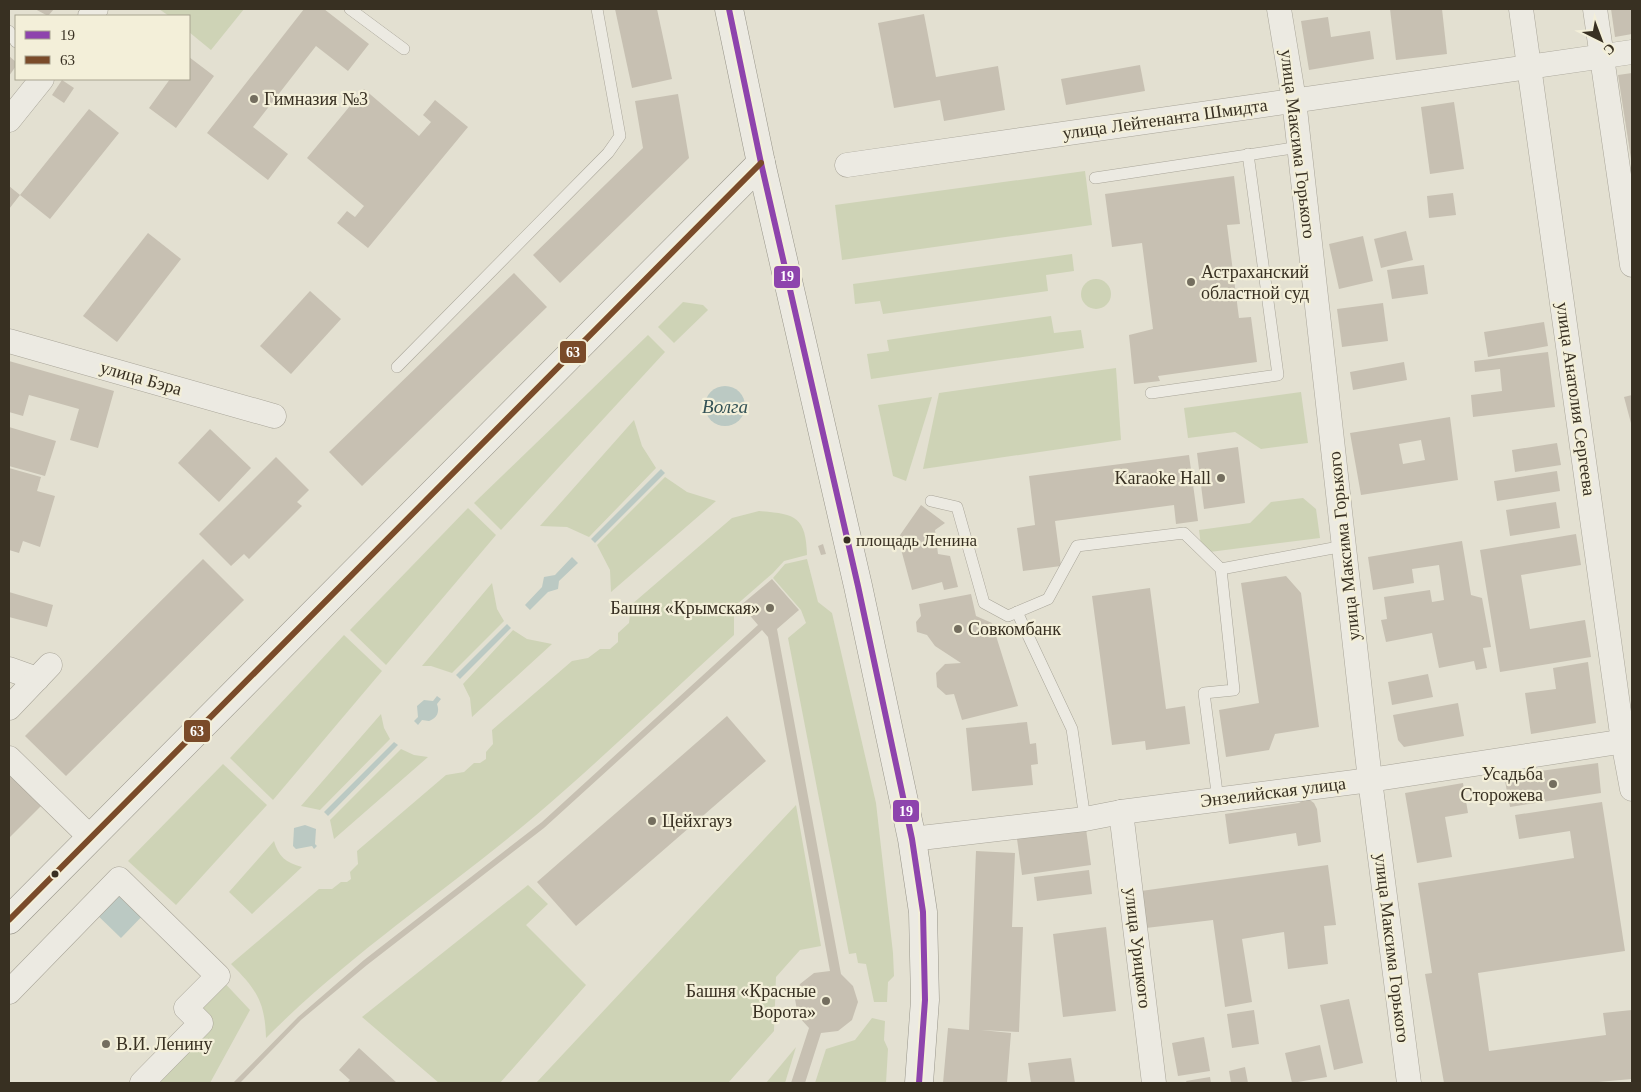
<svg xmlns="http://www.w3.org/2000/svg" width="1641" height="1092" font-family="Georgia,serif">
  <style>
    .green { fill: #ced3b6 }
    .water { fill: #bbc9c3 }
    .building { fill: #c7c0b2; fill-rule: evenodd }
    .lines { fill: none; stroke-linecap: round; stroke-linejoin: round }
    .lane-casing { stroke: #a9a599; stroke-width: 12 }
    .street-casing { stroke: #a9a599; stroke-width: 25 }
    .secondary-casing { stroke: #98958a; stroke-width: 29 }
    .lane { stroke: #eceae2; stroke-width: 11 }
    .street { stroke: #eceae2; stroke-width: 24 }
    .secondary { stroke: #eceae2; stroke-width: 28 }
    .bus-1-casing { stroke: #f3efd9; stroke-width: 10 }
    .bus-2-casing { stroke: #f3efd9; stroke-width: 10 }
    .bus-1 { stroke: #8e44ad; stroke-width: 6 }
    .bus-2 { stroke: #7a4b2a; stroke-width: 6 }
    .poi-dot { fill: #746e5f; stroke: #f3efd9; stroke-width: 2 }
    .bus-dot { fill: #383022; stroke: #f3efd9; stroke-width: 2 }
    .labels { text-anchor: middle; stroke-width: 4.5; stroke-linejoin: round; paint-order: stroke }
    .bus-label { font-size: 17px; fill: #383022; stroke: #f3efd9; text-anchor: start }
    .poi-label { font-size: 18px; fill: #383022; stroke: #f3efd9; text-anchor: start }
    .street-label { font-size: 18px; fill: #383022; stroke: #f3efd9 }
    .water-label { font-size: 19px; font-style: italic; fill: #335256; stroke: #f3efd9 }
    .line-badge { stroke: #f3efd9; stroke-width: 2 }
    .badge-label { font-size: 14px; text-anchor: middle; font-weight: bold; fill: #fff }
  </style>
  <rect width="100%" height="100%" fill="#e3e0d1"/>
  <g class="green">
    <path d="M159 9H244L211 50 189 32V16H169Z"/>
    <path d="M1085 171 1092 225 842 260 835 205Z"/>
    <path d="M1072 254 1074 271 1046 275 1048 291 883 314 880 301 855 304 853 284Z"/>
    <circle cx="1096" cy="294" r="15"/>
    <path d="M683 302 703 305 708 310 674 343 658 327Z"/>
    <path d="M1051 316 1054 333 1081 330 1084 348 871 379 867 354 889 351 887 340Z"/>
    <path d="M648 335 665 352 501 530 474 503Z"/>
    <path d="M1116 368 1121 440 923 469 939 393Z"/>
    <path d="M1301 392 1308 443 1261 449 1235 432 1188 438 1184 408Z"/>
    <path d="M932 397 906 481 893 476 878 405Z"/>
    <path d="M634 420 642 446 656 468 589 537 567 527 540 526Z"/>
    <path d="M665 477 687 492 716 501 611 592 610 570 597 545Z"/>
    <path d="M1303 498 1316 509 1320 538 1202 553 1199 530 1250 523 1271 502Z"/>
    <path d="M468 508 496 535 386 665 350 630Z"/>
    <path d="M759 511C795 514 806 516 807 555L784 561 773 573 734 607V635C668 695 603 758 535 816 446 891 348 955 266 1038 265 1001 256 989 231 964L319 889H332L341 882H347L351 879 350 872 358 864 357 851 446 775 464 772 474 763H480L486 759V752L493 744 492 730 572 661 588 658 600 649H610L618 642V633L629 623 631 605 732 518Z"/>
    <path d="M807 559 818 602 832 613 876 803 893 953 894 976 888 982 887 1002H874L866 964 858 963 856 953 849 954 788 638 806 623 801 610 773 578 785 564Z"/>
    <path d="M492 583 497 609 504 621 452 673 431 666H422Z"/>
    <path d="M513 630 527 639 552 644 472 717 470 698 463 684Z"/>
    <path d="M344 635 382 671 273 800 230 758Z"/>
    <path d="M381 714 384 728 390 739 320 810 301 806Z"/>
    <path d="M401 749 414 755 428 757 334 839 330 820Z"/>
    <path d="M223 764 267 805 176 905 128 861Z"/>
    <path d="M796 805 821 946 800 950 776 977 774 1031 728 1083H536Z"/>
    <path d="M274 841C278 856 286 863 302 867L252 914 229 892Z"/>
    <path d="M528 885 548 904 526 925 586 985 500 1083H439L362 1017Z"/>
    <path d="M218 976 250 1010 210 1083H142L201 1023 186 1008Z"/>
    <path d="M872 1018 885 1021 884 1040 888 1049 886 1083H815L826 1049 855 1040Z"/>
    <path d="M796 1047 785 1083H766Z"/>
  </g>
  <g class="water">
    <circle cx="725" cy="406" r="20"/>
    <path d="M661 469 665 473 595 543 591 539Z"/>
    <path d="M572 557 578 563 559 581 558 589 548 592 530 610 525 605 542 587 544 577 555 575Z"/>
    <path d="M507 624 511 628 460 679 456 675Z"/>
    <path d="M437 696 441 699 437 704C440 712 437 718 429 721L422 720 418 725 414 721 418 717 417 706 424 700 433 701Z"/>
    <path d="M394 742 398 745 328 816 324 812Z"/>
    <path d="M305 825 316 829 315 844 317 846 314 849 312 846 296 849 293 846 294 828Z"/>
    <path d="M119 879 149 909 121 938 90 908Z"/>
  </g>
  <g class="building">
    <path d="M35 9H54L48 16Z"/>
    <path d="M304 9H324L369 44 348 71 316 46 253 127 288 154 268 180 207 133Z"/>
    <path d="M615 9H657L672 79 632 88Z"/>
    <path d="M1390 9H1442L1447 54 1396 60Z"/>
    <path d="M1611 9H1632V34L1615 37Z"/>
    <path d="M924 14 936 77 998 66 1005 110 944 121 940 100 894 108 878 23Z"/>
    <path d="M1328 17 1331 37 1370 31 1374 59 1309 70 1301 21Z"/>
    <path d="M9 56 16 62V66L9 76Z"/>
    <path d="M189 57 214 76 176 128 149 108 170 79H189Z"/>
    <path d="M1140 65 1145 91 1066 105 1061 79Z"/>
    <path d="M1632 73V159H1631L1618 75Z"/>
    <path d="M62 80 74 88 64 103 52 95Z"/>
    <path d="M364 89 419 136 431 122 423 115 435 100 468 127 368 248 337 223 347 211 355 217 364 206 307 158Z"/>
    <path d="M678 94 689 158 560 283 533 255 643 148 635 101Z"/>
    <path d="M1454 102 1464 169 1430 174 1421 107Z"/>
    <path d="M89 109 119 133 50 219 20 195 9 209V186L20 195Z"/>
    <path d="M1234 176 1240 224 1227 225 1239 318 1251 317 1257 362 1158 376 1160 381 1134 384 1129 335 1153 329 1142 243 1112 247 1105 194Z"/>
    <path d="M1453 193 1456 215 1429 218 1427 196Z"/>
    <path d="M1406 231 1413 260 1381 268 1374 239Z"/>
    <path d="M148 233 181 259 117 342 83 316Z"/>
    <path d="M1363 236 1373 281 1339 289 1329 244Z"/>
    <path d="M1424 265 1428 294 1392 299 1387 270Z"/>
    <path d="M514 273 547 307 362 486 329 452Z"/>
    <path d="M310 291 341 319 291 374 260 346Z"/>
    <path d="M1383 303 1388 341 1342 347 1337 309Z"/>
    <path d="M1544 322 1548 346 1488 357 1484 332Z"/>
    <path d="M1548 352 1555 407 1473 417 1471 395 1502 391 1500 369 1475 372 1474 361Z"/>
    <path d="M9 361 114 391 98 448 70 440 79 409 29 395 23 416 9 412Z"/>
    <path d="M1404 362 1407 380 1353 390 1350 372Z"/>
    <path d="M1632 395V427L1624 397Z"/>
    <path d="M1450 417 1458 480 1361 495 1350 433ZM1421 440 1425 460 1403 464 1399 444Z"/>
    <path d="M9 427 56 441 45 476 9 466Z"/>
    <path d="M210 429 251 468 219 502 178 463Z"/>
    <path d="M1557 443 1561 465 1515 472 1512 450Z"/>
    <path d="M1238 447 1245 503 1204 509 1197 453Z"/>
    <path d="M1189 455 1198 521 1176 524 1174 505 1055 521 1061 566 1023 571 1017 528 1035 525 1029 476Z"/>
    <path d="M276 457 309 490 297 502 302 506 249 559 244 554 231 566 199 534Z"/>
    <path d="M9 468 41 477 37 491 55 496 40 547 23 541 19 553 9 550Z"/>
    <path d="M1557 471 1560 491 1497 501 1494 481Z"/>
    <path d="M1556 502 1560 528 1510 536 1506 510Z"/>
    <path d="M921 505 945 523 935 530 938 554 950 556 958 587 944 590 942 582 912 590 898 538Z"/>
    <path d="M1576 534 1581 565 1521 575 1530 629 1585 620 1591 657 1500 672 1480 550Z"/>
    <path d="M1462 541 1471 595 1482 598 1491 647 1483 648 1487 668 1476 670 1474 661 1439 668 1432 633 1386 642 1381 620 1387 619 1384 597 1430 590 1432 602 1444 600 1439 565 1412 569 1414 583 1373 590 1368 557Z"/>
    <path d="M823 544 826 554 821 555 818 546Z"/>
    <path d="M203 559 244 600 66 776 25 736Z"/>
    <path d="M1286 576 1301 593 1319 727 1275 734 1269 750 1226 757 1219 710 1259 703 1241 583Z"/>
    <path d="M772 579 799 610 777 629 841 974 853 986 858 1002 852 1020 838 1031 821 1033 805 1083H791L809 1028 798 1016 795 999 800 984 814 973 830 971 768 637 762 630 544 828 367 965 301 1020 240 1083H233L298 1017 364 960 542 822 758 625 741 605Z"/>
    <path d="M1150 588 1166 709 1185 706 1190 744 1146 750 1145 741 1112 745 1092 596Z"/>
    <path d="M9 592 53 605 47 627 9 617Z"/>
    <path d="M971 594 976 616 992 623 1018 706 962 720 954 694 946 695 937 687 936 673 945 664 961 663 935 646 927 635 917 632 916 622 921 616 919 604Z"/>
    <path d="M1588 662 1596 723 1531 734 1525 693 1556 689 1553 668Z"/>
    <path d="M1428 674 1433 697 1392 705 1388 682Z"/>
    <path d="M1458 703 1464 736 1404 747 1398 740 1393 715Z"/>
    <path d="M727 716 766 761 576 926 537 882Z"/>
    <path d="M1027 722 1030 744 1036 743 1038 764 1031 765 1033 785 972 791 966 728Z"/>
    <path d="M1598 763 1601 793 1510 807 1504 776Z"/>
    <path d="M9 773 41 806 9 838Z"/>
    <path d="M1463 783 1468 813 1445 817 1452 857 1417 863 1405 793Z"/>
    <path d="M1307 798 1314 803 1317 809 1321 842 1298 846 1296 833 1229 844 1225 814 1299 803Z"/>
    <path d="M1602 802 1625 951 1478 973 1489 1051 1606 1035 1603 1013 1632 1010V1079L1587 1083H1444L1425 974 1432 973 1418 883 1574 858 1570 831 1519 839 1515 815Z"/>
    <path d="M1086 829 1091 865 1022 875 1017 839Z"/>
    <path d="M976 851 1015 853 1012 927H1023L1019 1032 981 1030 1011 1033 1007 1083H943L948 1028 969 1030Z"/>
    <path d="M1328 865 1336 925 1324 926 1328 964 1288 969 1284 932 1242 939 1252 1002 1225 1007 1213 920 1146 928 1141 891Z"/>
    <path d="M1089 870 1092 894 1037 901 1034 877Z"/>
    <path d="M1106 927 1116 1011 1063 1017 1053 934Z"/>
    <path d="M1349 999 1363 1063 1334 1070 1320 1005Z"/>
    <path d="M1254 1010 1259 1044 1232 1048 1227 1014Z"/>
    <path d="M1204 1037 1210 1071 1178 1076 1172 1043Z"/>
    <path d="M1320 1045 1327 1077 1292 1083 1285 1053Z"/>
    <path d="M359 1048 397 1083H347L350 1080 339 1070Z"/>
    <path d="M1071 1058 1075 1083H1031L1028 1063Z"/>
    <path d="M1245 1067 1248 1083H1231L1229 1071Z"/>
    <path d="M1210 1077 1211 1083H1187L1186 1081Z"/>
  </g>
  <g class="lines">
    <defs>
      <g id="lane">
        <path d="M350 9 404 49"/>
        <path d="M9 31 16 42"/>
        <path d="M1095 178 1300 147"/>
        <path d="M397 367 608 153 620 136 597 9"/>
        <path d="M1151 393 1278 375 1248 154"/>
        <path d="M931 501 957 507 984 603 1008 616 1048 599 1077 546 1184 533 1221 569 1234 690 1204 693 1218 800"/>
        <path d="M1221 569 1344 546"/>
        <path d="M1017 612 1072 729 1085 819"/>
      </g>
      <g id="street">
        <path d="M1279 9 1294 100 1370 780 1409 1083"/>
        <path d="M1521 9 1623 741 1632 789"/>
        <path d="M1595 9 1632 265"/>
        <path d="M90 16 96 9"/>
        <path d="M9 120 42 79"/>
        <path d="M847 165 1632 52"/>
        <path d="M9 341 274 416"/>
        <path d="M9 669 37 679"/>
        <path d="M9 708 50 665"/>
        <path d="M9 758 91 838"/>
        <path d="M1121 812 1154 1083"/>
        <path d="M912 839 1085 819 1121 812 1370 780 1632 740"/>
        <path d="M9 992 119 879 218 976 186 1008 201 1023 142 1083"/>
      </g>
      <g id="secondary">
        <path d="M729 9 761 163 858 586 912 839 923 912 925 1000 919 1083"/>
        <path d="M9 920 761 163"/>
      </g>
    </defs>
    <use href="#lane" class="lane-casing"/>
    <use href="#street" class="street-casing"/>
    <use href="#secondary" class="secondary-casing"/>
    <use href="#lane" class="lane"/>
    <use href="#street" class="street"/>
    <use href="#secondary" class="secondary"/>
    <defs>
      <path id="bus-1" d="M729 9 761 163 858 586 912 839 923 912 925 1000 919 1083"/>
      <path id="bus-2" d="M9 920 761 163"/>
    </defs>
    <use href="#bus-1" class="bus-1-casing"/>
    <use href="#bus-2" class="bus-2-casing"/>
    <use href="#bus-1" class="bus-1"/>
    <use href="#bus-2" class="bus-2"/>
  </g>
  <g class="poi-dot">
    <circle cx="254" cy="99" r="5"/>
    <circle cx="1191" cy="282" r="5"/>
    <circle cx="1221" cy="478" r="5"/>
    <circle cx="770" cy="608" r="5"/>
    <circle cx="958" cy="629" r="5"/>
    <circle cx="1553" cy="784" r="5"/>
    <circle cx="652" cy="821" r="5"/>
    <circle cx="826" cy="1001" r="5"/>
    <circle cx="106" cy="1044" r="5"/>
  </g>
  <g class="bus-dot">
    <circle cx="847" cy="540" r="4.5"/>
    <circle cx="55" cy="874" r="4.5"/>
  </g>
  <g class="labels">
    <g class="bus-label">
      <text x="856" y="546">площадь Ленина</text>
    </g>
    <g class="poi-label">
      <text x="264" y="105">Гимназия №3</text>
      <text x="1201" y="278">Астраханский<tspan x="1201" dy="21">областной суд</tspan></text>
      <text x="1211" y="484" text-anchor="end">Karaoke Hall</text>
      <text x="760" y="614" text-anchor="end">Башня «Крымская»</text>
      <text x="968" y="635">Совкомбанк</text>
      <text x="1543" y="780" text-anchor="end">Усадьба<tspan x="1543" dy="21">Сторожева</tspan></text>
      <text x="662" y="827">Цейхгауз</text>
      <text x="816" y="997" text-anchor="end">Башня «Красные<tspan x="816" dy="21">Ворота»</tspan></text>
      <text x="116" y="1050">В.И. Ленину</text>
    </g>
    <g class="street-label">
      <text transform="translate(1165 119) rotate(-8)" y="6">улица Лейтенанта Шмидта</text>
      <text transform="translate(1298 144) rotate(83)" y="6">улица Максима Горького</text>
      <text transform="translate(141 378) rotate(16)" y="6">улица Бэра</text>
      <text transform="translate(1576 399) rotate(82)" y="6">улица Анатолия Сергеева</text>
      <text transform="translate(1344 546) rotate(-96)" y="6">улица Максима Горького</text>
      <text transform="translate(1273 792) rotate(-7)" y="6">Энзелийская улица</text>
      <text transform="translate(1138 948) rotate(83)" y="6">улица Урицкого</text>
      <text transform="translate(1392 948) rotate(83)" y="6">улица Максима Горького</text>
    </g>
    <g class="water-label">
      <text x="725" y="413">Волга</text>
    </g>
  </g>
  <g class="line-badge">
    <rect x="773" y="265" width="28" height="24" rx="5" fill="#8e44ad"/>
    <rect x="559" y="340" width="28" height="24" rx="5" fill="#7a4b2a"/>
    <rect x="183" y="719" width="28" height="24" rx="5" fill="#7a4b2a"/>
    <rect x="892" y="799" width="28" height="24" rx="5" fill="#8e44ad"/>
  </g>
  <g class="badge-label">
    <text x="787" y="281">19</text>
    <text x="573" y="357">63</text>
    <text x="197" y="736">63</text>
    <text x="906" y="816">19</text>
  </g>
  <rect width="1641" height="1092" fill="none" stroke="#383022" stroke-width="20"/>
  <rect x="15" y="15" width="175" height="65" fill="#f3efd9" stroke="#a8a390"/>
  <rect x="25" y="31" width="25" height="8" fill="#8e44ad" stroke="#a8a390"/>
  <text x="60" y="40" font-size="15" fill="#383022">19</text>
  <rect x="25" y="56" width="25" height="8" fill="#7a4b2a" stroke="#a8a390"/>
  <text x="60" y="65" font-size="15" fill="#383022">63</text>
  <g transform="translate(1601 40) rotate(138)" stroke="#f3efd9" stroke-width="4" paint-order="stroke">
  <path d="M0-4L9 19L0 12L-9 19Z" fill="#383022"/>
  <text y="-8" font-size="14" font-weight="bold" text-anchor="middle" fill="#383022">С</text>
  </g>
</svg>
